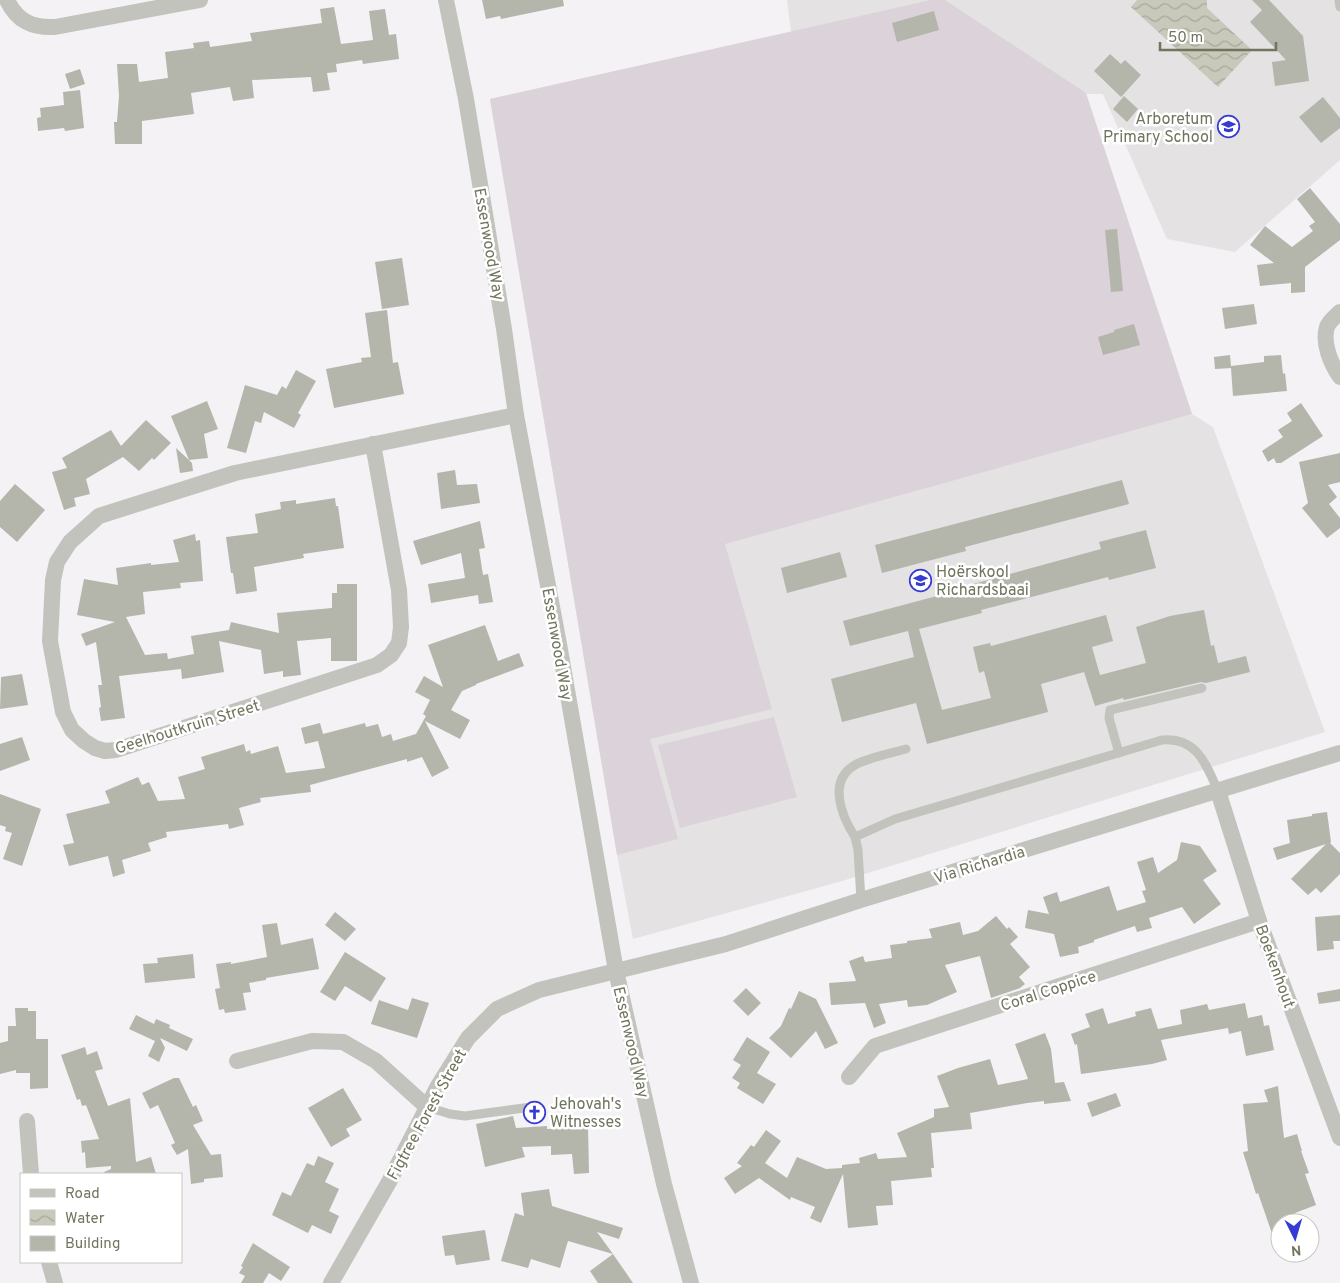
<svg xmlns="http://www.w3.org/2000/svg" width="1340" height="1283" font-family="Overpass,sans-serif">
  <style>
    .built { fill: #e4e2e3 }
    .grass { fill: #dbd3d9 }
    .water { fill: url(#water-waves) }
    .building { fill: #b4b5ab }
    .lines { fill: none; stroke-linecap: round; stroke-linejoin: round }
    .service { stroke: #c2c3bc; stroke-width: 9 }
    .minor { stroke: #c2c3bc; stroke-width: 16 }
    .labels { text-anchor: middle; stroke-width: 5; stroke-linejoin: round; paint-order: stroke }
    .poi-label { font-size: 16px; fill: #70755e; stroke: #fff; text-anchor: start }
    .street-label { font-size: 16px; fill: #70755e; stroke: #fff }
  </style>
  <defs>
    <pattern id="water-waves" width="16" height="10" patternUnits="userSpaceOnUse" patternTransform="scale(1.25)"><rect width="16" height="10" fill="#c8c8bb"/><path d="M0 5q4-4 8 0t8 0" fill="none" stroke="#a7a79b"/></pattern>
  </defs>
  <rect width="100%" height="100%" fill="#f4f2f5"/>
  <path class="built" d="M787 0H1340V160L1235 252 1167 239 1103 94H1086L1192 414 1213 427 1325 732 842 881 633 939 617 855 490 99 791 32Z"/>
  <g class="grass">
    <path d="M931 0H945L1086 93 1192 414 725 544 772 709 650 739 678 839 617 855 490 99Z"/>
    <path d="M774 717 797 797 680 828 658 745Z"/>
  </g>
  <path class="water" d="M1137 0H1207V8L1252 50 1218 87 1131 7Z"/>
  <g class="building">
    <path d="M482 0H563L564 6 501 19 500 16 486 19Z"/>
    <path d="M1252 0H1269L1303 36 1309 81 1275 86 1272 62 1286 60 1250 22 1262 10Z"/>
    <path d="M334 7 341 44 373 40 369 11 385 9 389 35 396 34 399 59 363 64 362 60 336 64 337 72 327 73 330 90 313 92 311 77 252 80 254 98 233 101 230 87 191 93 194 114 142 121V144H115L114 122H117L119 96 117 64H137L139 82 168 78 165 52 194 48 193 43 209 41 210 47 252 41 250 33 322 23 320 9Z"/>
    <path d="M934 11 939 30 897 42 892 23Z"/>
    <path d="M1110 54 1121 64 1125 60 1141 75 1121 97 1094 71Z"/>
    <path d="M80 69 85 84 70 89 65 74Z"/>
    <path d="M80 90 84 128 65 131 64 128 38 131 37 118 41 117 40 108 64 105 63 92Z"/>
    <path d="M1124 96 1138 109 1127 122 1113 109Z"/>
    <path d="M1323 97 1340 118V128L1321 143 1299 117Z"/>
    <path d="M1310 188 1340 224V240L1305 267V292L1291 293V283L1260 286 1257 265 1274 263 1250 245 1265 226 1292 247 1313 231 1309 226 1315 222 1297 199Z"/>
    <path d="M1117 229 1123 291 1111 292 1105 230Z"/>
    <path d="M402 258 409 305 382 309 375 262Z"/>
    <path d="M1254 304 1257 324 1225 329 1222 308Z"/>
    <path d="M387 310 393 363 398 362 404 394 334 408 326 369 362 362 361 358 371 357 365 313Z"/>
    <path d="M1134 324 1140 345 1103 355 1098 337 1114 332V330Z"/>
    <path d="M1230 355 1231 366 1264 362V356L1281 355 1283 374 1285 373 1287 391 1233 396 1231 368 1215 369 1214 357Z"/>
    <path d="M296 370 316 381 298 413 301 415 294 428 264 412 261 423 255 421 246 453 227 448 245 385 277 395 282 386 286 389Z"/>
    <path d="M207 401 218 429 204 434 208 458 189 460 192 463 193 471 180 473 176 448 189 460 171 416Z"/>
    <path d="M1301 403 1323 436 1281 463H1276L1274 458 1268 462 1262 451 1283 437 1278 430 1292 421 1287 413Z"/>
    <path d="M146 420 171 443 154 460 152 458 139 471 123 457 86 479 90 494 74 498 76 506 64 510 52 472 67 468 62 458 111 430 121 446Z"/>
    <path d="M1340 453V482L1328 485 1337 497 1329 504 1340 518V528L1327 538 1302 508 1308 503 1299 462Z"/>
    <path d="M455 470 457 485 477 484 480 503 441 509 437 473Z"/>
    <path d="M1122 480 1129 504 965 547 966 551 882 573 875 545Z"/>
    <path d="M15 484 45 510 17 542 0 527V501Z"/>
    <path d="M335 498 336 506H338L344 548 303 554 304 558 254 567 257 591 236 594 233 573H231L226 537 258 533 255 514 281 509 280 502 296 500V504Z"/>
    <path d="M480 521 485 548 479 549 483 575 488 574 493 602 479 604 478 595 431 603 428 584 465 578 461 553 421 565 413 541Z"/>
    <path d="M1146 530 1156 568 1109 580 1108 577 981 610 982 613 919 629 942 710 991 698 984 671 979 673 973 647 990 643 991 646 1106 615 1113 641 1092 647 1100 675 1146 663 1136 627 1170 616 1204 610 1211 646 1214 645 1218 663 1246 656 1250 672 1206 683 1201 682 1124 700 1123 698 1095 706 1084 672 1041 684 1048 712 927 744 916 703 842 722 831 679 914 657 908 631 850 646 843 621 967 588 966 586 1101 549 1099 542Z"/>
    <path d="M195 534 196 541 200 540 203 581 180 583 181 588 143 592 145 614 126 617 145 655 167 653 168 659 194 654 191 636 229 630 231 622 279 633 277 613 332 608V593H337V584H357V661H331V638L297 641 301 675 283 677V671L264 674 261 650 219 641 224 672 182 679 181 669 119 676 125 718 101 721 99 708 101 707 98 685H102L96 642 86 646 81 634 115 622 77 615 84 579 118 585 116 568 151 563V565L179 562 173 540Z"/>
    <path d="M840 552 847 577 787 593 781 568Z"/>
    <path d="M485 625 498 661 519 653 524 666 476 684V685L462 691 451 710 470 720 460 739 425 721 449 768 432 777 422 757 407 762V759L310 785 311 792 260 798 261 802 239 808 244 825 229 829 228 824 166 832 167 837 148 843 151 851 122 860 125 873 113 877 108 856 69 866 63 845 74 843 66 814 110 803 105 791 138 777 142 785 149 782 158 801 185 799 178 777 205 769 201 757 244 744 246 752 250 750 251 754 278 746 286 773 325 768 318 741 305 744 301 728 320 723 323 734 365 723 366 727 378 724 382 737 391 734 393 741 416 734 426 716 423 714 430 700 415 692 424 676 443 687 428 645Z"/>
    <path d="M22 674 28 705 0 709 1 677Z"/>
    <path d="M22 737 30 760 0 771V744Z"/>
    <path d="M0 794 41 809 22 866 3 859 12 833 5 831 6 827 0 825Z"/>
    <path d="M1327 812 1331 842 1330 843 1340 853V874L1321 893 1316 888 1308 895 1291 879 1326 844 1277 860 1273 848 1290 843 1287 820 1312 816V814Z"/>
    <path d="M1181 842 1200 846 1217 871 1203 880 1221 904 1194 924 1182 907 1149 918 1152 928 1137 932 1135 926 1094 940V942L1078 947 1079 953 1060 957 1054 934 1025 928 1028 910 1049 914 1043 897 1057 892 1060 902 1109 886 1117 911 1146 902 1142 891 1146 890 1137 862 1153 857 1158 873 1177 860Z"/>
    <path d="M335 912 356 929 345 941 325 925Z"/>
    <path d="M1340 915V941H1333L1334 949 1317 951 1315 917Z"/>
    <path d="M996 916 1007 929 1009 927 1018 937 1010 944 1030 967 1019 977 1025 984 1020 988 991 998 980 956 945 965 957 992 927 1005 908 1007 907 1000 879 1004 886 1023 874 1028 865 1003 831 1005 829 983 856 981 849 961 863 956 865 962 892 958 890 945 907 943V941L932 938 929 929 960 922 963 935 978 931Z"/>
    <path d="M277 923 281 945 313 938 319 969 266 978V980L249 983 251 992 243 993 246 1010 225 1013 224 1009 219 1010 215 989 220 988 216 964 231 962V964L267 957 262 925Z"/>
    <path d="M345 952 386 978 371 1002 345 986 335 1001 320 992Z"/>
    <path d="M193 954 195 978 145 983 143 964 158 963 157 958Z"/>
    <path d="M746 988 761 1003 748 1016 733 1001Z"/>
    <path d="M1340 989V1001L1319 1004 1317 993Z"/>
    <path d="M799 991 816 999 838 1043 825 1049 816 1031 791 1058 769 1038 781 1026 789 1008 791 1009Z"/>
    <path d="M412 998 429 1003 417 1038 371 1024 379 1000 408 1010Z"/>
    <path d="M1245 1003 1248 1018 1262 1015 1264 1026 1269 1025 1274 1050 1246 1056 1241 1031 1229 1034 1228 1028 1161 1040 1167 1060 1152 1064 1081 1074 1077 1044 1075 1045 1071 1034 1090 1027 1085 1014 1103 1008 1108 1024 1136 1016 1135 1012 1151 1008 1158 1029 1182 1024 1180 1010 1207 1004 1209 1010Z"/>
    <path d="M15 1008H28V1011H36V1039H48V1088L30 1089V1073H16V1070L0 1074V1043L8 1041V1026H16Z"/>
    <path d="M136 1015 154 1024 156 1019 170 1025 169 1028 193 1039 187 1051 160 1038 165 1048 159 1062 148 1056 155 1041 129 1029Z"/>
    <path d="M1045 1033 1051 1049 1055 1083 1064 1082 1071 1101 1044 1104V1101L1027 1103 970 1113 972 1129 931 1133 934 1168H931L932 1177 891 1181 893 1205 876 1206 878 1225 848 1228 843 1174 821 1223 810 1218 815 1207 791 1197 790 1200 759 1178 735 1194 724 1178 742 1166 737 1163 751 1145 754 1147 766 1130 781 1141 765 1163 787 1178 797 1157 826 1169 842 1168V1165L860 1163 859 1158 876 1153 878 1159 907 1157 897 1133 934 1117V1109L949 1107 937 1076 958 1068 990 1059 998 1085 1028 1079 1015 1044Z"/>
    <path d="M747 1037 770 1052 757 1073 776 1084 763 1104 737 1088 740 1083 732 1078 741 1065 733 1060Z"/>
    <path d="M85 1047 87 1055 97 1051 103 1069 95 1071 108 1106 130 1098 136 1162 151 1157 156 1174H105L104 1172 111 1169V1166L86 1168 85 1152 82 1153 81 1141 99 1139 86 1105 82 1106 80 1099 77 1100 61 1055Z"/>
    <path d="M174 1078H179L193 1107 196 1105 203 1121 193 1125 211 1155 221 1154 223 1177 204 1179V1182L191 1184 188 1149 177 1155 171 1145 175 1143 158 1105 150 1109 142 1093Z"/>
    <path d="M1278 1086 1284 1138 1297 1134 1302 1151H1301L1309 1173 1305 1174 1316 1205 1295 1213 1299 1223H1280V1250L1278 1251 1258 1193 1256 1194 1243 1152 1248 1151 1243 1104 1268 1102 1264 1090Z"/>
    <path d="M343 1088 362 1120 346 1129 350 1136 331 1147 308 1108Z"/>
    <path d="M1116 1093 1121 1106 1092 1117 1087 1103Z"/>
    <path d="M513 1116 516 1128 547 1126V1129L588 1127 589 1173 574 1174 572 1154 551 1155V1146L522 1147 525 1157 485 1167 476 1124Z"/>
    <path d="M318 1156 334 1163 325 1182 339 1189 329 1211 339 1216 331 1234 312 1225 308 1233 272 1215 282 1192 291 1196 307 1163 314 1166Z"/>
    <path d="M549 1189 552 1206 623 1228 619 1239 597 1232 613 1254 568 1241 560 1268 531 1259 528 1268 501 1261 515 1213 524 1216 521 1193Z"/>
    <path d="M485 1230 490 1260 456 1265 454 1255 445 1256 442 1236Z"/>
    <path d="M253 1243 290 1267 281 1281 269 1273 263 1283H241L245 1276 239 1273 243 1267 241 1266Z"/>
    <path d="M613 1254 633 1283H598L590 1271Z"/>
  </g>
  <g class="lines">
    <g class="service">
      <path d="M1339 0 1340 7"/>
      <path d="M1119 753 1109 718 1110 710 1202 688"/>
      <path d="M855 837C842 817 827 781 855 765 867 758 892 753 906 749"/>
      <path d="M861 900 858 850 855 837 895 819 1162 740C1197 737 1206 764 1218 791"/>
      <path d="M427 1107 450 1114 465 1116 531 1107"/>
    </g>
    <g class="minor">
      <path d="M7 0C17 21 32 28 55 27L200 0"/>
      <path d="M446 0 466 99 504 329 516 415 559 644 616 971 664 1184 691 1283"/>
      <path d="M1340 312C1336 316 1329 321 1327 327 1322 343 1331 364 1340 377"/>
      <path d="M373 444 399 590 401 627 399 643 391 655 377 665 116 750 105 751 95 748 84 741 72 730 63 712 50 641 53 580 57 562 70 542 99 516 235 473 516 415"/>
      <path d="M1218 791 1259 921 1340 1138"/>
      <path d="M237 1061 312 1041 343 1042 376 1061 427 1107"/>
      <path d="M849 1077 875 1046 1259 921"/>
      <path d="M27 1121 31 1174"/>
      <path d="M49 1262 55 1283"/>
      <path d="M331 1283 389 1182 438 1086 468 1038 497 1009 539 990 726 944 861 900 1340 753"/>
    </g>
  </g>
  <defs>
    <symbol id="school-ring" viewBox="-11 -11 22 22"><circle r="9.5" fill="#fff" stroke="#363bd1" stroke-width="1.5"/><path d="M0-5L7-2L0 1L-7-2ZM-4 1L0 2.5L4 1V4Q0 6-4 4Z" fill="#363bd1"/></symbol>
    <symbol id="church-ring" viewBox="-11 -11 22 22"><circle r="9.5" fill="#fff" stroke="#363bd1" stroke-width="1.5"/><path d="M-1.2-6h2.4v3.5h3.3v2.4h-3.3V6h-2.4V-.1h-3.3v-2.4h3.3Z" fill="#363bd1"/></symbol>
  </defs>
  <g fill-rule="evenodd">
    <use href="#school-ring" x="1216" y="114" width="25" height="25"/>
    <use href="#school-ring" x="908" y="568" width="25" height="25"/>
    <use href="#church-ring" x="522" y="1100" width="25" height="25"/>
  </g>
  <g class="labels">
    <g class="poi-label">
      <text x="1213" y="124" text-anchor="end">Arboretum<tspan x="1213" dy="18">Primary School</tspan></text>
      <text x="936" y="577">Hoërskool<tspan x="936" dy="18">Richardsbaai</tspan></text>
      <text x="550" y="1109">Jehovah's<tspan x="550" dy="18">Witnesses</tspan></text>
    </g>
    <g class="street-label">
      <text transform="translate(490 244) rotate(80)" y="6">Essenwood Way</text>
      <text transform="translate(558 644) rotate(80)" y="6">Essenwood Way</text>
      <text transform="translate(187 726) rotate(-17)" y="6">Geelhoutkruin Street</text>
      <text transform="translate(979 864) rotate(-17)" y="6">Via Richardia</text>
      <text transform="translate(1276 966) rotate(70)" y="6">Boekenhout</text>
      <text transform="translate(1048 990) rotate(-18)" y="6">Coral Coppice</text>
      <text transform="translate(632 1042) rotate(77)" y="6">Essenwood Way</text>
      <text transform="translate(426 1114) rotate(-61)" y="6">Figtree Forest Street</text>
    </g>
  </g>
  <rect x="20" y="1173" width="162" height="90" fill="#ffffff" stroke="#c6c8bf"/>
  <rect x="30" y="1189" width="25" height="8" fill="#c2c3bc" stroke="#c6c8bf"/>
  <text x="65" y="1198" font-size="15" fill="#70755e">Road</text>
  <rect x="30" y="1210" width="25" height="15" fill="url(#water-waves)" stroke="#c6c8bf"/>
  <text x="65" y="1223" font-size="15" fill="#70755e">Water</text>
  <rect x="30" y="1236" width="25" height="15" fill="#b4b5ab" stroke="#c6c8bf"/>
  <text x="65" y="1248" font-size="15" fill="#70755e">Building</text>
  <g transform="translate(1295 1238) rotate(175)"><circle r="24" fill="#ffffff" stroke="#c6c8bf"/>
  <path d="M0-4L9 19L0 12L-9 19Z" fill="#363bd1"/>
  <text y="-8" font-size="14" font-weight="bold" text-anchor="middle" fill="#70755e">N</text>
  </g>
  <path d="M1160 42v8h116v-8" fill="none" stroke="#70755e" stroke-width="2.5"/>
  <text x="1168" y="42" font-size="15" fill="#70755e" stroke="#ffffff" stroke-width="4" paint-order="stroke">50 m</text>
</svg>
